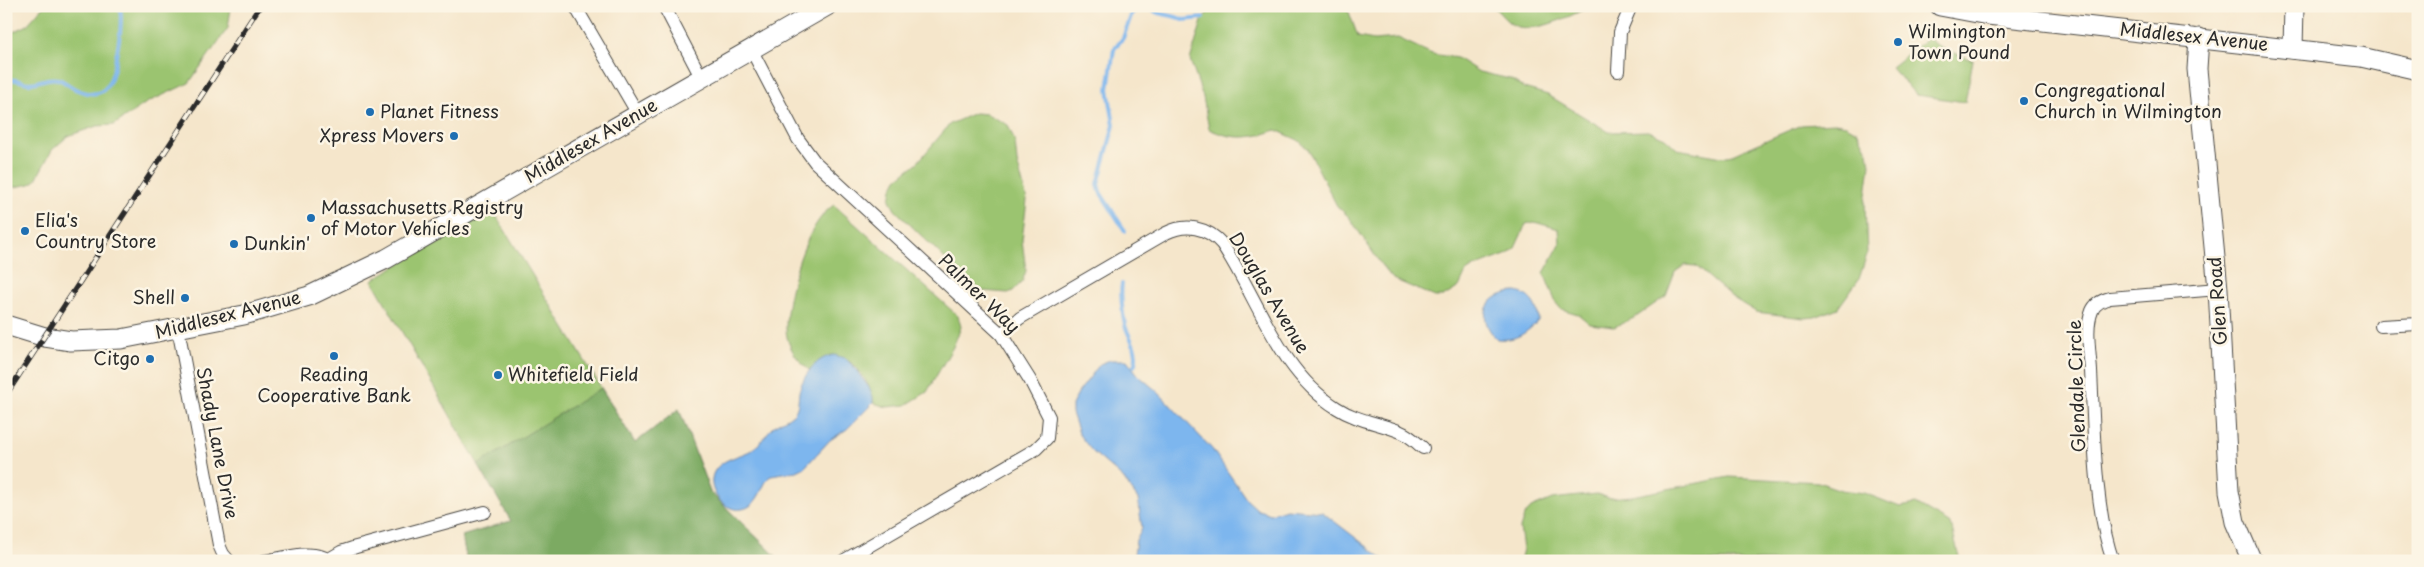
<svg xmlns="http://www.w3.org/2000/svg" width="2424" height="567" font-family="'Playpen Sans',sans-serif">
  <style>
    .green { fill: #9bc470; stroke: #63784e }
    .forest { fill: #7caa62; stroke: #546a46 }
    .water { fill: #7db6ee; stroke: #54708c }
    .lines { fill: none; stroke-linecap: round; stroke-linejoin: round }
    .stream { stroke: #7db6ee; stroke-width: 4 }
    .street-casing { stroke: #494743; stroke-width: 14 }
    .secondary-casing { stroke: #494743; stroke-width: 21 }
    .street { stroke: #fff; stroke-width: 12 }
    .secondary { stroke: #fff; stroke-width: 19 }
    .rail-casing { stroke: #2b2b2b; stroke-width: 5.5 }
    .rail { stroke: #fcf5e5; stroke-width: 4; stroke-dasharray: 11; stroke-linecap: butt }
    .poi-dot { fill: #1f6fb2; stroke: #fcf5e5; stroke-width: 2 }
    .labels { text-anchor: middle; stroke-width: 5; stroke-linejoin: round; paint-order: stroke }
    .poi-label { font-size: 18px; fill: #2b2b2b; stroke: #fcf5e5; text-anchor: start }
    .street-label { font-size: 18px; fill: #2b2b2b; stroke: #fcf5e5 }
  </style>
  <rect width="100%" height="100%" fill="#fcf5e5"/>
  <filter id="ink" filterUnits="userSpaceOnUse"><feTurbulence type="fractalNoise" baseFrequency=".02" numOctaves="2"/><feDisplacementMap in="SourceGraphic" scale="10" xChannelSelector="R" yChannelSelector="G"/><feConvolveMatrix kernelMatrix="1 2 1 2 8 2 1 2 1" color-interpolation-filters="sRGB"/></filter>
  <filter id="wash" filterUnits="userSpaceOnUse"><feTurbulence type="fractalNoise" baseFrequency=".0096" numOctaves="4" result="noise"/><feDisplacementMap in="SourceGraphic" scale="20" xChannelSelector="R" yChannelSelector="G"/><feGaussianBlur stdDeviation="1.12" result="paint"/><feColorMatrix in="noise" values="0 0 0 0 0 0 0 0 0 0 0 0 0 0 0 0 0 1.4 0 .05"/><feComposite in="paint" operator="in"/></filter>
  <g filter="url(#wash)">
    <rect width="100%" height="100%" fill="#f5e6cb"/>
    <g class="green">
      <path d="M44 6H231V8L228 28 189 83 146 103 114 125 97 126 68 136 52 150 35 181 30 184 6 189V35L26 26Z"/>
      <path d="M1213 6H1336L1349 12 1358 37 1374 40 1398 38 1432 54 1457 58 1479 72 1510 79 1524 88 1548 95 1609 132 1649 131 1665 138 1677 149 1722 157 1732 155 1801 125 1835 123 1846 125 1857 131 1868 152 1870 164 1865 203 1867 254 1859 279 1838 308 1815 317 1804 318 1756 312 1733 298 1696 266 1685 265 1675 272 1666 296 1636 317 1614 327 1590 324 1578 314 1561 309 1556 303 1544 273 1560 244 1559 229 1534 222 1526 224 1515 248 1508 254 1474 267 1466 272 1459 287 1443 297H1435L1393 279 1382 266 1349 217 1337 206 1308 149 1298 140 1276 130C1252 139 1232 140 1209 129L1203 97 1190 60 1203 18Z"/>
      <path d="M1493 6H1590C1572 16 1533 35 1513 25 1506 21 1499 12 1493 6Z"/>
      <path d="M1928 38 1941 48 1973 60 1965 102 1916 95 1891 67Z"/>
      <path d="M975 113 987 114 1008 125 1015 142 1017 162 1027 200 1022 240 1026 271 1022 282 1013 291 1008 293 982 291 968 281 895 210 890 200 892 189 897 179 918 162 950 124Z"/>
      <path d="M834 205 958 316 961 327 953 347 927 392 906 405 887 407 873 403C874 391 860 369 850 362 845 359 837 357 831 355L819 361 809 370C797 360 786 345 786 328 786 295 805 223 834 205Z"/>
      <path d="M492 209 635 443 679 409 710 492 781 561H467L462 536 511 521 372 280Z"/>
      <path d="M1729 477 1818 482 1841 490 1864 493 1900 507 1916 504 1951 524 1960 561H1520L1523 549 1520 528 1524 516 1531 508 1552 499 1597 494 1609 498 1632 496Z"/>
    </g>
    <path class="forest" d="M601 388 635 443 679 409 710 492 781 561H467L462 536 511 521 478 465Z"/>
    <g class="water">
      <path d="M1516 292C1530 294 1539 307 1538 321 1525 334 1516 341 1497 339 1475 318 1486 293 1516 292Z"/>
      <path d="M834 355 845 358 854 367 870 389 873 397V403L847 429 830 440 805 467 797 471 771 475C762 484 761 498 750 506 730 519 704 492 714 472 721 459 738 457 750 451 761 445 765 434 774 426 780 421 788 419 793 414 799 409 798 399 799 392 803 376 816 357 834 355Z"/>
      <path d="M1110 360H1127L1139 376 1158 392 1212 449 1247 500 1258 510 1271 514 1286 509 1322 512 1386 561H1167C1156 557 1143 560 1134 555L1136 540 1142 528 1138 499 1123 478 1093 452 1080 436 1072 413V405L1078 393 1100 364Z"/>
    </g>
    <g class="lines">
      <g class="stream">
        <path d="M1147 6C1157 17 1172 13 1183 20L1203 18"/>
        <path d="M6 82C15 77 20 82 28 83 38 84 47 76 58 79 65 81 71 88 78 90 104 101 111 85 115 63 118 45 123 25 120 6"/>
        <path d="M1125 231 1100 192 1098 184 1114 125 1108 89 1114 49 1123 38 1132 13 1140 6"/>
        <path d="M1122 284C1120 294 1123 319 1126 328 1131 341 1140 352 1134 366"/>
      </g>
    </g>
  </g>
  <g filter="url(#ink)">
    <g class="lines">
      <defs>
        <g id="street">
          <path d="M575 6 638 114"/>
          <path d="M664 6 701 77"/>
          <path d="M751 49 798 139 815 162 1001 334 1030 380 1049 417 1047 438 1036 449 843 561"/>
          <path d="M1618 71 1620 32 1631 6"/>
          <path d="M2381 326 2418 324"/>
          <path d="M178 328 219 545 223 554 229 561"/>
          <path d="M1001 334 1020 318 1166 233C1186 223 1207 227 1222 244 1258 298 1279 372 1337 408 1357 421 1379 423 1401 432 1409 435 1416 442 1423 448"/>
          <path d="M329 559 341 552 356 547 485 512"/>
          <path d="M264 561C284 558 313 548 331 561"/>
          <path d="M2113 561C2094 508 2094 428 2091 371 2090 353 2085 328 2092 311 2095 303 2102 300 2110 298L2218 289"/>
        </g>
        <g id="secondary">
          <path d="M1940 6 1988 15 2361 57 2418 70"/>
          <path d="M2199 38 2197 69 2218 289 2229 491 2235 522 2252 561"/>
          <path d="M2293 49 2294 6"/>
          <path d="M6 325 45 337 71 341 121 339 244 315 309 296 386 259 827 6"/>
        </g>
      </defs>
      <use href="#street" class="street-casing"/>
      <use href="#secondary" class="secondary-casing"/>
      <use href="#street" class="street"/>
      <use href="#secondary" class="secondary"/>
      <defs>
        <path id="rail" d="M6 395 260 6"/>
      </defs>
      <use href="#rail" class="rail-casing"/>
      <use href="#rail" class="rail"/>
    </g>
  </g>
  <g class="poi-dot">
    <circle cx="1898" cy="42" r="5"/>
    <circle cx="2024" cy="101" r="5"/>
    <circle cx="370" cy="112" r="5"/>
    <circle cx="454" cy="136" r="5"/>
    <circle cx="311" cy="218" r="5"/>
    <circle cx="25" cy="231" r="5"/>
    <circle cx="234" cy="244" r="5"/>
    <circle cx="185" cy="298" r="5"/>
    <circle cx="334" cy="356" r="5"/>
    <circle cx="150" cy="359" r="5"/>
    <circle cx="498" cy="375" r="5"/>
  </g>
  <g class="labels">
    <g class="poi-label">
      <text x="1908" y="38">Wilmington<tspan x="1908" dy="21">Town Pound</tspan></text>
      <text x="2034" y="97">Congregational<tspan x="2034" dy="21">Church in Wilmington</tspan></text>
      <text x="380" y="118">Planet Fitness</text>
      <text x="444" y="142" text-anchor="end">Xpress Movers</text>
      <text x="321" y="214">Massachusetts Registry<tspan x="321" dy="21">of Motor Vehicles</tspan></text>
      <text x="35" y="227">Elia's<tspan x="35" dy="21">Country Store</tspan></text>
      <text x="244" y="250">Dunkin'</text>
      <text x="175" y="304" text-anchor="end">Shell</text>
      <text x="140" y="365" text-anchor="end">Citgo</text>
      <text x="334" y="381" text-anchor="middle">Reading<tspan x="334" dy="21">Cooperative Bank</tspan></text>
      <text x="508" y="381">Whitefield Field</text>
    </g>
    <g class="street-label">
      <text transform="translate(2194 37) rotate(6)" y="6">Middlesex Avenue</text>
      <text transform="translate(591 141) rotate(-30)" y="6">Middlesex Avenue</text>
      <text transform="translate(1269 293) rotate(59)" y="6">Douglas Avenue</text>
      <text transform="translate(979 294) rotate(44)" y="6">Palmer Way</text>
      <text transform="translate(2218 301) rotate(-94)" y="6">Glen Road</text>
      <text transform="translate(228 315) rotate(-14)" y="6">Middlesex Avenue</text>
      <text transform="translate(2077 386) rotate(-92)" y="6">Glendale Circle</text>
      <text transform="translate(217 443) rotate(79)" y="6">Shady Lane Drive</text>
    </g>
  </g>
  <rect width="2424" height="567" fill="none" stroke="#fcf5e5" stroke-width="25"/>
</svg>
